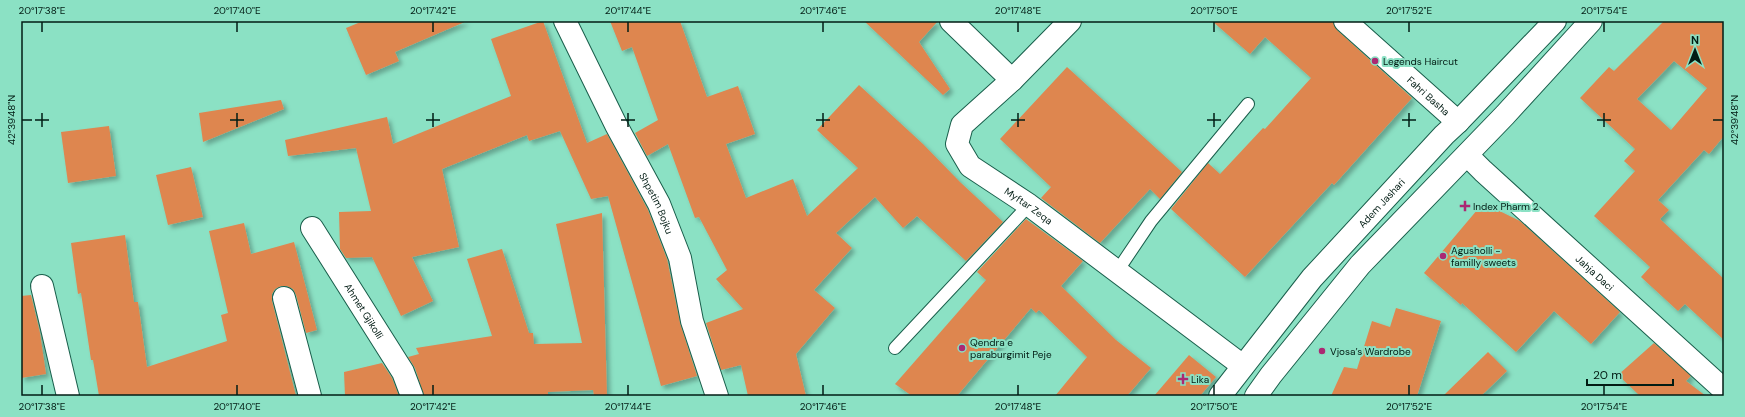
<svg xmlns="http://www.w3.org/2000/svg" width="1745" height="417" font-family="'DM Sans',sans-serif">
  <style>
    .building { fill: #de8650; fill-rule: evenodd; filter: url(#shadow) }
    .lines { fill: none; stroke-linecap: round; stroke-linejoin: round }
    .lane-casing { stroke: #195e4b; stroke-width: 14 }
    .street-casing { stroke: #195e4b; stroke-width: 24 }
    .secondary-casing { stroke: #195e4b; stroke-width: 24 }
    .lane { stroke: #fff; stroke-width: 12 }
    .street { stroke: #fff; stroke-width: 22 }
    .secondary { stroke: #fff; stroke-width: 22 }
    .ticks { fill: none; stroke: #021c14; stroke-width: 1.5 }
    .poi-dot { fill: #ab2873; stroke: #8be1c4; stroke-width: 1.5 }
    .labels { text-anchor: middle; stroke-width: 4; stroke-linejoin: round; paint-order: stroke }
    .poi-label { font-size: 10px; fill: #021c14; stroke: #8be1c4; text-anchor: start }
    .street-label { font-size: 10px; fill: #021c14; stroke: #8be1c4 }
    .neatline { fill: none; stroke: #021c14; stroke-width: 1.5 }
    .ticks-label { font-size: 10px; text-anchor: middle; fill: #021c14 }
  </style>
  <defs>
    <filter id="shadow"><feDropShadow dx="3.5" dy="3.5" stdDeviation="2" flood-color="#0004"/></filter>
  </defs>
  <rect width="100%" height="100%" fill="#8be1c4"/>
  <g class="building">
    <path d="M363 21H467L395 52 399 61 366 75 346 28Z"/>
    <path d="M543 21 587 143 607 134 648 210 667 259 680 323 697 376 661 386 608 196 591 199 560 131 529 141 527 135 442 169 459 247 412 257 433 301 401 316 372 257 346 258 340 249 339 212 371 211 356 148 288 156 285 140 387 117 393 144 511 96 491 39Z"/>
    <path d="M610 21H680L707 97 738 86 755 134 726 144 746 198 793 179 807 216 858 168 817 130 859 85 923 144 960 182 1003 222 966 261 917 216 903 228 875 197 836 233 852 248 814 290 835 308 796 354 806 396H748L741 365 721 370 706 323 743 309 716 279 727 270 699 217 695 218 668 144 647 156 635 133 658 120 632 47 622 51Z"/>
    <path d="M864 21H938L919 42 950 89 943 95Z"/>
    <path d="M1212 21H1333L1337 30 1412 98 1334 185 1332 183 1245 277 1171 209 1208 163 1220 174 1263 128 1265 129 1311 78 1265 37 1250 54Z"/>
    <path d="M1664 21H1724V136L1709 154 1704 150 1658 200 1669 210 1660 219 1724 279V340L1685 304 1678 311 1641 277 1650 267 1594 216 1635 171 1624 161 1635 149 1580 98 1609 67 1614 71ZM1674 61 1707 88 1671 130 1637 99Z"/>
    <path d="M1067 67 1182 172 1160 199 1150 189 1100 243 1041 198 1051 187 1000 139Z"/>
    <path d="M281 100 284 109 203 142 199 113Z"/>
    <path d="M109 126 116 176 68 183 61 132Z"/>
    <path d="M191 167 203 217 168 225 156 175Z"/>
    <path d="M1483 203 1520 221 1620 312 1591 344 1554 311 1516 352 1462 303 1461 305 1424 273Z"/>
    <path d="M602 213 607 396H594L593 390 548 392V396H424L415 368 408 357 419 354 416 348 492 336 467 259 502 249 529 333H533L534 344 582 343 556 224Z"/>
    <path d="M1026 219 1083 261 1061 286 1116 340 1151 368 1127 396H1055L1087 357 1039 310 1036 313 1031 308 957 396H912L895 384 986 280 977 272Z"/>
    <path d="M244 223 251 254 294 242 317 330 306 333 296 295 293 289 287 286H281L275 289 272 294V301L296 396H99L93 360H91L81 293 78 294 71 243 125 235 134 302H138L147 367 227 341 221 315 228 313 209 231Z"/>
    <path d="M31 295 40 333 46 374 21 378V296Z"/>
    <path d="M1396 308 1441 321 1417 396H1331L1344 367 1357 369 1372 321 1390 327Z"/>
    <path d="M1654 343 1691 376 1686 381 1706 396H1640L1618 375Z"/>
    <path d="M1488 352 1507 371 1481 396H1443Z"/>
    <path d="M1189 355 1216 377 1200 396H1154Z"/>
    <path d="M382 363 392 378 399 396H345L344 372Z"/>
  </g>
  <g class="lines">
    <defs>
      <g id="lane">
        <path d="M1118 270 1151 221 1248 104"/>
        <path d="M895 348 1029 205"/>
      </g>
      <g id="street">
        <path id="s1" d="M565 21 616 125 659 204 680 258 692 321 717 396"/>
        <path d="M951 21 1012 80"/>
        <path id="s2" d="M1070 21 1012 80 962 125 957 144 970 166 1029 205 1243 366"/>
        <path id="s3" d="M1345 21 1458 122"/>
        <path id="s4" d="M1467 155 1483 171 1724 390"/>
        <path id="s5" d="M312 228 403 372 412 396"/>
        <path d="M42 286 68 396"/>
        <path d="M284 298 310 396"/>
      </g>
      <g id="secondary">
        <path id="s6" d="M1220 396 1312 278 1444 135 1458 122 1555 21"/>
        <path d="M1256 396 1271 375 1360 265 1505 115 1591 21"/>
      </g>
    </defs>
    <use href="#lane" class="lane-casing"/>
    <use href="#street" class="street-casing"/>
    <use href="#secondary" class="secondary-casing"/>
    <use href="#lane" class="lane"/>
    <use href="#street" class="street"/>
    <use href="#secondary" class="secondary"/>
  </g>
  <path class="ticks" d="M42 22V32M237 22V32M433 22V32M628 22V32M823 22V32M1018 22V32M1214 22V32M1409 22V32M1604 22V32M42 113V127M237 113V127M433 113V127M628 113V127M823 113V127M1018 113V127M1214 113V127M1409 113V127M1604 113V127M22 120H32M35 120H49M230 120H244M426 120H440M621 120H635M816 120H830M1011 120H1025M1207 120H1221M1402 120H1416M1597 120H1611M1713 120H1723M42 385V395M237 385V395M433 385V395M628 385V395M823 385V395M1018 385V395M1214 385V395M1409 385V395M1604 385V395"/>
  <g class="poi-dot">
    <circle cx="1375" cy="61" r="4"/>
    <path d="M1463 200h4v4h4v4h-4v4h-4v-4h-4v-4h4z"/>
    <circle cx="1443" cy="256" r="4"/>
    <circle cx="962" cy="348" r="4"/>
    <circle cx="1322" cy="351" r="4"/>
    <path d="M1181 373h4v4h4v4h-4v4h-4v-4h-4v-4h4z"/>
  </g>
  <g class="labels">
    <g class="poi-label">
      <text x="1383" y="65">Legends Haircut</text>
      <text x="1473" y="210">Index Pharm 2</text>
      <text x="1451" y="254">Agusholli -<tspan x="1451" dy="12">familly sweets</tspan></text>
      <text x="970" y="346">Qendra e<tspan x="970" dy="12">paraburgimit Peje</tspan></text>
      <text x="1330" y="355">Vjosa’s Wardrobe</text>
      <text x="1191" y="383">Lika</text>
    </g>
    <g class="street-label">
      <text dy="4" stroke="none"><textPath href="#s3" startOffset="112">Fahri Basha</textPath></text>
      <text dy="4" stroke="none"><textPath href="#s1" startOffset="204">Shpetim Bojku</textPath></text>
      <text dy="4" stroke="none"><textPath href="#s6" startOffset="252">Adem Jashari</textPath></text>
      <text dy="4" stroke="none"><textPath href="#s2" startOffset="266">Myftar Zeqa</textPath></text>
      <text dy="4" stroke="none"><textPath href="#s4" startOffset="174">Jahja Daci</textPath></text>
      <text dy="4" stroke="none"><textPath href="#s5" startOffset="98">Ahmet Gjikolli</textPath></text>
    </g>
  </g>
  <rect width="1745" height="417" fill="none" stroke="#8be1c4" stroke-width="44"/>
  <g transform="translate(1695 50)" stroke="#8be1c4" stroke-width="3" paint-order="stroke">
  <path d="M0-3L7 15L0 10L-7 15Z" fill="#021c14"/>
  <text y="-6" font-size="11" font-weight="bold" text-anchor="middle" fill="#021c14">N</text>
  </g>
  <path d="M1587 379v6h86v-6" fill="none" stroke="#021c14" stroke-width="2"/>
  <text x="1593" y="379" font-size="12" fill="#021c14" stroke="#8be1c4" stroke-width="3" paint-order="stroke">20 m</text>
  <rect x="22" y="22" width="1701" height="373" class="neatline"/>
  <g class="ticks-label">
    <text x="42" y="14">20°17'38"E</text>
    <text x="237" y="14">20°17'40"E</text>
    <text x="433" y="14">20°17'42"E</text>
    <text x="628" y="14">20°17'44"E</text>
    <text x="823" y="14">20°17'46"E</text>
    <text x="1018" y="14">20°17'48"E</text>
    <text x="1214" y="14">20°17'50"E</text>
    <text x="1409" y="14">20°17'52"E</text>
    <text x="1604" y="14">20°17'54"E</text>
    <text transform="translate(11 120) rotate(-90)" y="4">42°39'48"N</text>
    <text transform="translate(1734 120) rotate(-90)" y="4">42°39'48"N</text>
    <text x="42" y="410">20°17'38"E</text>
    <text x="237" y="410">20°17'40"E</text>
    <text x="433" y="410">20°17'42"E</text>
    <text x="628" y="410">20°17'44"E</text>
    <text x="823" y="410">20°17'46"E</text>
    <text x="1018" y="410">20°17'48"E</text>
    <text x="1214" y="410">20°17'50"E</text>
    <text x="1409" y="410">20°17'52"E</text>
    <text x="1604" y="410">20°17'54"E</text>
  </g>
</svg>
